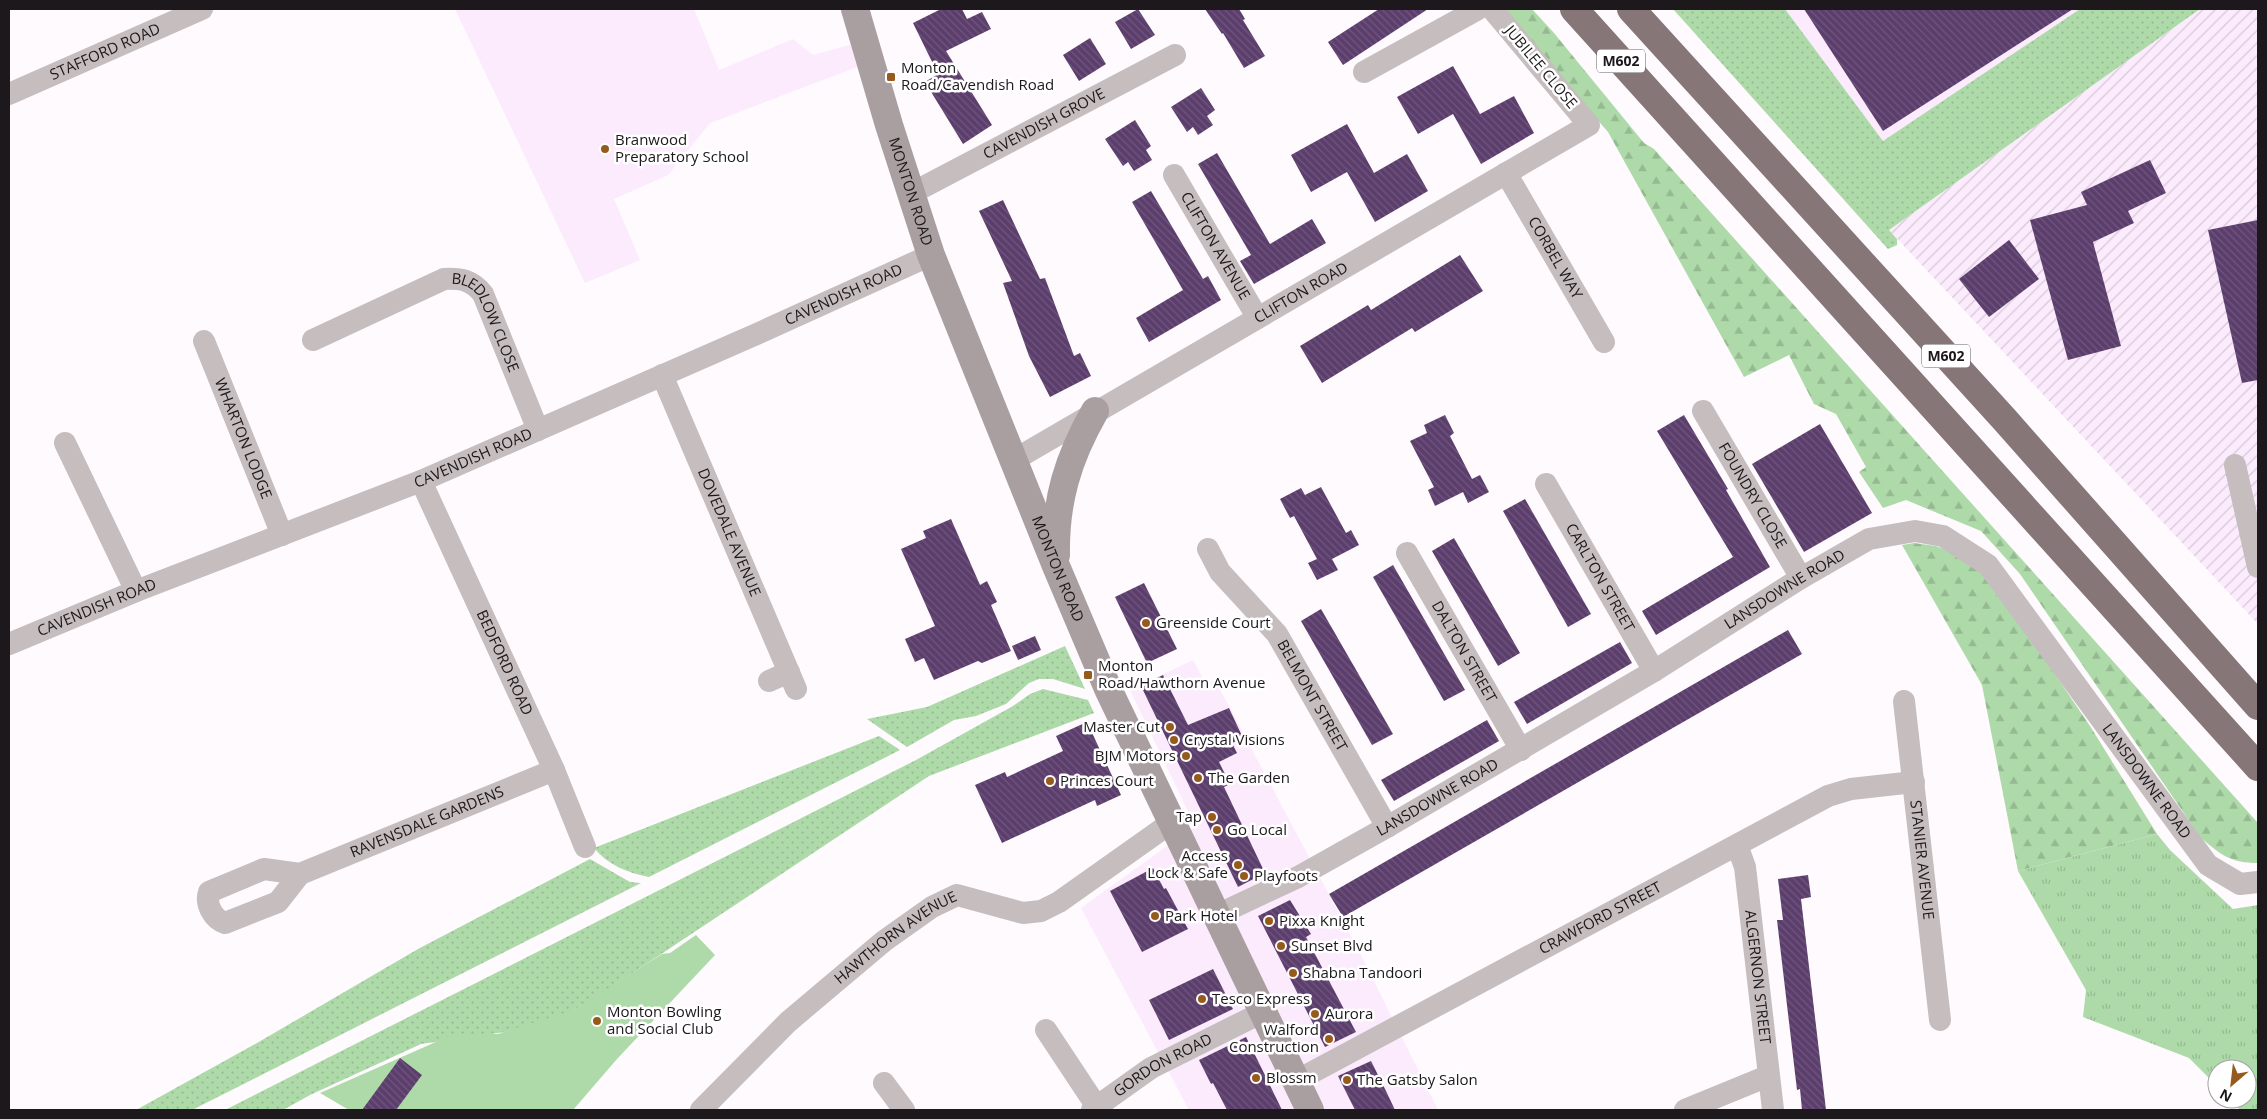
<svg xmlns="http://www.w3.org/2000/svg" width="2267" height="1119" font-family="'Open Sans',sans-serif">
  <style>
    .built { fill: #fbebfd }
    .industrial { fill: url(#industrial-furrows) }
    .grass { fill: url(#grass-dots) }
    .forest { fill: url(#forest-firs) }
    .park { fill: url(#park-tufts) }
    .garden { fill: #aedaa9 }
    .building { fill: url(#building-back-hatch) }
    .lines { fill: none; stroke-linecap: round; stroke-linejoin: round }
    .street { stroke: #c5bdbe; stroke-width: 22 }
    .secondary { stroke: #aa9fa0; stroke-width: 28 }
    .highway { stroke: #867678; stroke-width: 28 }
    .poi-dot { fill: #975a1d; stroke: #fff; stroke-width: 2 }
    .labels { text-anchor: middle; stroke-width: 5; stroke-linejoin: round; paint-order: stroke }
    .shield { fill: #fff; stroke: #605d60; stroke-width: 1 }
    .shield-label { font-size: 14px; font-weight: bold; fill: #1c181c }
    .street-label { font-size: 15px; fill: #1c181c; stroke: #fff }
    .poi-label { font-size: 15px; fill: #1c181c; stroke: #fff; text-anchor: start }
  </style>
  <defs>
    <pattern id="industrial-furrows" width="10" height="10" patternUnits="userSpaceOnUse" patternTransform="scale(1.25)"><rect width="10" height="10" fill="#fbebfd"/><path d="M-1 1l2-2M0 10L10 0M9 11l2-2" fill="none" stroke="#d7c9d8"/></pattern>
    <pattern id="grass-dots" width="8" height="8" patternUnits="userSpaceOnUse" patternTransform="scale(1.25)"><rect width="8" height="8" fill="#aedaa9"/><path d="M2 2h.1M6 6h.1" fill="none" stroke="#95ba91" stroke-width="1.8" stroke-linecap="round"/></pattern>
    <pattern id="forest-firs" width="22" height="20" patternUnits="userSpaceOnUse" patternTransform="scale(1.25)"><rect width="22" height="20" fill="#aedaa9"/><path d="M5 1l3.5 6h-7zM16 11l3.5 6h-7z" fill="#95ba91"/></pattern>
    <pattern id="park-tufts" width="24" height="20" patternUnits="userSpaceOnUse" patternTransform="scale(1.25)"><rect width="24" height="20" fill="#aedaa9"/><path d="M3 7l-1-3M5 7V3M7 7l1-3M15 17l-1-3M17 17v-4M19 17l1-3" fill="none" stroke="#95ba91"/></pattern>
    <pattern id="building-back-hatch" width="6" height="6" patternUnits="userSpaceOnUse" patternTransform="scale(1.25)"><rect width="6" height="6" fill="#5c3e6d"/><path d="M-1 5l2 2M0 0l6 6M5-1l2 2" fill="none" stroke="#6f577d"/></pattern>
  </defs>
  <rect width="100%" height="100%" fill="#fefafe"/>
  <g class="built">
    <path d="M455 9H694L719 70 793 39 813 55 864 41 870 62 710 123 668 175 614 199 640 260 585 283Z"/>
    <path d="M1785 9H2080L1883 141Z"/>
    <path d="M1193 660 1206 684 1215 680 1361 955 1438 1110H1189L1081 908 1195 826 1130 690Z"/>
  </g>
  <path class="industrial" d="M2200 9H2258V624L1889 230Z"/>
  <g class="grass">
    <path d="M1673 9H1785L1883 141 2080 9H2200L1889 230 1897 239V245L1888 249Z"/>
    <path d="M1065 646 1085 689 1053 679H1039L1029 683 1006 704 976 716 954 720 907 747 867 719 927 707Z"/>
    <path d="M1043 689 1088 700 1094 713 929 776 601 994 547 1026 421 1044 310 1095 283 1110H225L916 760 1013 706 1030 694Z"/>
    <path d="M879 736 900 750 649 877C628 873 608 865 594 848Z"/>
    <path d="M590 859 630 882 641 883 192 1110H136L257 1043 418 949Z"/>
  </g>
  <g class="forest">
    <path d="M1501 9H1532L1554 33 1644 143 1654 149 2258 823V863C2231 863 2221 855 2201 838L2020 574 1981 531 1906 500 1883 508 1859 472 1866 467 1836 414 1814 404 1789 355 1744 377 1608 132Z"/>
    <path d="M1914 543 1936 546 1961 556 1992 581 2090 726 2157 834 2018 871 1982 685 1902 545Z"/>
  </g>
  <path class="park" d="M2157 834 2170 850 2233 909 2258 905V1110H2240L2229 1099H2247V1069H2217V1086L2189 1058 2083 1017 2086 990 2018 871Z"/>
  <path class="garden" d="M696 935 715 955 617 1059 573 1110H349L320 1093 454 1034H498L574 1010 662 954 670 953Z"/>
  <g class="building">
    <path d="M941 9H962L967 19 982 12 991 29 946 51 992 125 963 144 925 82 938 74 913 23Z"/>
    <path d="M1138 9 1155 35 1131 49 1115 22Z"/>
    <path d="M1205 9H1239L1245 19 1243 20 1265 56 1244 68 1223 33 1222 34Z"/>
    <path d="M1379 9H1428L1343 65 1328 42Z"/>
    <path d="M1804 9H2073L1883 131Z"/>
    <path d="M1090 38 1106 64 1079 81 1063 55Z"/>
    <path d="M1453 66 1480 114 1514 96 1534 133 1481 164 1453 114 1418 134 1397 97Z"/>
    <path d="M1201 88 1215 110 1207 116 1213 125 1198 135 1193 127 1187 132 1171 107Z"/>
    <path d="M1135 120 1151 146 1146 150 1152 160 1134 171 1128 162 1123 166 1105 139Z"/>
    <path d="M1347 124 1374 173 1407 154 1428 191 1375 222 1347 172 1311 192 1291 155Z"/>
    <path d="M1217 153 1270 244 1312 219 1326 243 1254 284 1240 261 1251 255 1198 164Z"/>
    <path d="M2150 160 2166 193 2128 211 2134 223 2093 242 2121 346 2068 360 2030 220 2087 205 2081 192Z"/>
    <path d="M1151 191 1203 279 1208 276 1221 300 1149 342 1136 318 1183 290 1132 202Z"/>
    <path d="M1003 200 1040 279 1045 278 1074 356 1080 353 1091 376 1050 397 1029 356 1003 283 1012 281 979 211Z"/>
    <path d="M2258 220V380L2242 383 2208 230Z"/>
    <path d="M2009 240 2039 279 1989 317 1959 279Z"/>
    <path d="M1460 255 1483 291 1415 332 1412 328 1322 383 1300 346 1368 305 1371 310Z"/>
    <path d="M1445 415 1454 433 1450 436 1472 479 1480 475 1489 492 1468 503 1463 492 1435 506 1428 490 1434 487 1410 441 1427 433 1424 425Z"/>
    <path d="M1684 415 1728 489 1726 490 1770 567 1656 635 1642 611 1733 557 1657 431Z"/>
    <path d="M1820 424 1872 513 1804 552 1752 464Z"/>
    <path d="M1321 487 1346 533 1351 530 1359 545 1332 559 1338 570 1317 580 1308 563 1317 559 1294 516 1290 518 1280 499 1301 488 1305 495Z"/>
    <path d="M1525 499 1591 614 1568 627 1503 511Z"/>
    <path d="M951 519 980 585 987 581 997 602 991 605 1011 651 982 663 978 661 934 680 924 658 915 662 905 639 935 626 901 549 926 538 923 531Z"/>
    <path d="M1454 538 1520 653 1498 666 1432 551Z"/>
    <path d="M1393 565 1465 690 1444 701 1373 577Z"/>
    <path d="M1144 583 1177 649 1147 663 1115 597Z"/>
    <path d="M1321 609 1393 734 1372 745 1301 621Z"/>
    <path d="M1788 630 1802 654 1343 917 1329 894Z"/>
    <path d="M1035 636 1041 650 1018 660 1012 646Z"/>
    <path d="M1620 642 1632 663 1527 724 1514 702Z"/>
    <path d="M1163 675 1188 725 1229 708 1243 738 1232 743 1237 753 1219 762 1230 784 1224 787 1265 873 1238 887 1141 686Z"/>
    <path d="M1487 720 1499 741 1394 801 1381 780Z"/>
    <path d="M1087 722 1121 795 1097 806 1095 800 1002 843 975 785 1005 772 1007 777 1063 751 1056 736Z"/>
    <path d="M1153 868 1164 889 1166 888 1188 929 1142 952 1110 891Z"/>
    <path d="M1808 875 1811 897 1801 899 1826 1110H1802L1800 1089 1797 1090 1777 920H1783L1778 879Z"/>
    <path d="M1290 900 1311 934 1306 937 1356 1032 1325 1047 1258 916Z"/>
    <path d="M1213 969 1233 1009 1169 1040 1149 1000Z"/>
    <path d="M1246 1037 1258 1061 1282 1110H1227L1213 1083 1211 1084 1199 1060Z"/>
    <path d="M400 1058 422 1075 396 1110H362Z"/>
    <path d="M1371 1061 1386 1091 1395 1110H1355L1338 1076Z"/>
  </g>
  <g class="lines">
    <g class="street">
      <path d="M1364 72 1478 9"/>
      <path id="s1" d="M9 94 202 9"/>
      <path id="s2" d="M1506 173 1604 342"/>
      <path id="s3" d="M1174 175 1257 317"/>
      <path id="s4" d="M912 193 1175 55"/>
      <path id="s5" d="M313 340 444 279C461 278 472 280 483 294L538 430"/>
      <path id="s6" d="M204 341 282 535"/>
      <path id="s7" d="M662 375 796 689"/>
      <path id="s8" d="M1703 411 1801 578"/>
      <path d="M65 443 136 591"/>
      <path id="s9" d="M1014 460 1589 125 1492 9"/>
      <path d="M2235 465 2258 567"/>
      <path id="s10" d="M421 481 554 770 585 847"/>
      <path id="s11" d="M1546 484 1654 671"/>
      <path id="s12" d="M1208 549 1220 572 1277 634 1387 827"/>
      <path id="s13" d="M1407 553 1521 750"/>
      <path id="s14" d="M9 644 136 591 421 481 759 333 931 255"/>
      <path d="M769 681 789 672"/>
      <path id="s15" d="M1904 701 1940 1020"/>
      <path id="s16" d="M1737 845 1745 867 1773 1110"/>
      <path id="s17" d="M300 874 264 869 209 892C205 904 213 919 225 923L278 902 300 874 554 770"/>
      <path id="s18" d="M1217 915 1298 877 1387 827 1654 671 1801 578 1869 539 1915 531 1943 536 1988 565 2208 865 2240 884 2258 882"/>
      <path d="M1046 1030 1097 1107"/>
      <path id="s19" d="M1296 1081 1828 796 1851 789 1914 782"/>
      <path d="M884 1083 904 1110"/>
      <path id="s20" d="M701 1110 788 1022 884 941 932 907 957 895 1023 913 1041 911 1059 902 1172 822"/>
      <path id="s21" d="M1092 1110 1151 1068 1263 1012"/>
      <path d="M1685 1110 1768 1076"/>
    </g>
    <g class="secondary">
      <path id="s22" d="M855 9 889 125 931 255 1056 566 1109 691 1310 1110"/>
      <path d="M1056 555C1055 501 1068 458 1095 411"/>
    </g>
    <g class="highway">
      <path d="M1574 9 2258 767"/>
      <path d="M1631 9 2005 420 2258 706"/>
    </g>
  </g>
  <g class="poi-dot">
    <rect x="886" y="72" width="10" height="10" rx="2.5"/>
    <circle cx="605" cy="149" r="5"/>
    <circle cx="1146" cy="623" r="5"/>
    <rect x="1083" y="670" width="10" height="10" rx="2.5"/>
    <circle cx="1170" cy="727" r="5"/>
    <circle cx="1174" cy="740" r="5"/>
    <circle cx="1186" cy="756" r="5"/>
    <circle cx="1198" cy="778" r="5"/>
    <circle cx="1050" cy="781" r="5"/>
    <circle cx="1212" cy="817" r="5"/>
    <circle cx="1217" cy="830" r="5"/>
    <circle cx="1238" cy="865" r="5"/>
    <circle cx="1244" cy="876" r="5"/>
    <circle cx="1155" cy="916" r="5"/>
    <circle cx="1269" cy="921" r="5"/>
    <circle cx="1281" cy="946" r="5"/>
    <circle cx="1293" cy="973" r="5"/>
    <circle cx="1202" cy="999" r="5"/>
    <circle cx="1315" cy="1014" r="5"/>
    <circle cx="597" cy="1021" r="5"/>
    <circle cx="1329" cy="1039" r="5"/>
    <circle cx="1256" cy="1078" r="5"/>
    <circle cx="1347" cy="1080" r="5"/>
  </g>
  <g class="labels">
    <g class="shield">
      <rect x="1597" y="49.5" width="48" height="23" rx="4"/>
      <rect x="1922" y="344.5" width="48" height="23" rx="4"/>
    </g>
    <g class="shield-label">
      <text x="1621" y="66">M602</text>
      <text x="1946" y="361">M602</text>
    </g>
    <g class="street-label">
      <text dy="5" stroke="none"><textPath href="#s1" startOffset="105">STAFFORD ROAD</textPath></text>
      <text transform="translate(1541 67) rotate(50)" y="5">JUBILEE CLOSE</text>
      <text dy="5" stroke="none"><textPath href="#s4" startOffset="149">CAVENDISH GROVE</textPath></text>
      <text dy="5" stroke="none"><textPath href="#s22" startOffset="191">MONTON ROAD</textPath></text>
      <text dy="5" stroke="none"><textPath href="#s3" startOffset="82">CLIFTON AVENUE</textPath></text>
      <text dy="5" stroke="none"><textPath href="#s2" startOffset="98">CORBEL WAY</textPath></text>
      <text dy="5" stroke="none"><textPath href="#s9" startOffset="332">CLIFTON ROAD</textPath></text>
      <text dy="5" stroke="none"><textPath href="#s14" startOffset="905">CAVENDISH ROAD</textPath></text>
      <text dy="5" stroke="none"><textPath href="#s5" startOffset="212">BLEDLOW CLOSE</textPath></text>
      <text dy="5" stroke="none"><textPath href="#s6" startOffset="105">WHARTON LODGE</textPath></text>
      <text dy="5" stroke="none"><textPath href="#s14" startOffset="500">CAVENDISH ROAD</textPath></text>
      <text dy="5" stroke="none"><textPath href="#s8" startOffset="98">FOUNDRY CLOSE</textPath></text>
      <text dy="5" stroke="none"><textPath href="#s7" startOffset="171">DOVEDALE AVENUE</textPath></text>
      <text dy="5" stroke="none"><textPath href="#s22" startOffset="596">MONTON ROAD</textPath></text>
      <text dy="5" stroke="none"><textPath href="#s11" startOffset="108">CARLTON STREET</textPath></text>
      <text dy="5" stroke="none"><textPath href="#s18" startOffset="655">LANSDOWNE ROAD</textPath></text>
      <text dy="5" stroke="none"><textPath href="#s14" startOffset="95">CAVENDISH ROAD</textPath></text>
      <text dy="5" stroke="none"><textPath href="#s13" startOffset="114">DALTON STREET</textPath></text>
      <text dy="5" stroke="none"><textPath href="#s10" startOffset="200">BEDFORD ROAD</textPath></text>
      <text dy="5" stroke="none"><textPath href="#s12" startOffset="181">BELMONT STREET</textPath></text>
      <text dy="5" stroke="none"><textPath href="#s18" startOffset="1150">LANSDOWNE ROAD</textPath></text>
      <text dy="5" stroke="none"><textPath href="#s18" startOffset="250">LANSDOWNE ROAD</textPath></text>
      <text dy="5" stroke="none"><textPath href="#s17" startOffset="364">RAVENSDALE GARDENS</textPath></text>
      <text dy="5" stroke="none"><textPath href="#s15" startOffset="160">STANIER AVENUE</textPath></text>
      <text dy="5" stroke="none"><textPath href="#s19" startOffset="345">CRAWFORD STREET</textPath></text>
      <text dy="5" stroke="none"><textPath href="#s20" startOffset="261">HAWTHORN AVENUE</textPath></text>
      <text dy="5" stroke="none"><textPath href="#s16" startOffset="134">ALGERNON STREET</textPath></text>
      <text dy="5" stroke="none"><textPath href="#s21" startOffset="84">GORDON ROAD</textPath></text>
    </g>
    <g class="poi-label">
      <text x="901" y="73">Monton<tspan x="901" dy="17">Road/Cavendish Road</tspan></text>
      <text x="615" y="145">Branwood<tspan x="615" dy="17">Preparatory School</tspan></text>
      <text x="1156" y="628">Greenside Court</text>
      <text x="1098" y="671">Monton<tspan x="1098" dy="17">Road/Hawthorn Avenue</tspan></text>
      <text x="1160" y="732" text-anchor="end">Master Cut</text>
      <text x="1184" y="745">Crystal Visions</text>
      <text x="1176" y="761" text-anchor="end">BJM Motors</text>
      <text x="1208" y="783">The Garden</text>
      <text x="1060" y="786">Princes Court</text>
      <text x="1202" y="822" text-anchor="end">Tap</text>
      <text x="1227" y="835">Go Local</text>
      <text x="1228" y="861" text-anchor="end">Access<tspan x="1228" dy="17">Lock &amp; Safe</tspan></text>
      <text x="1254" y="881">Playfoots</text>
      <text x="1165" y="921">Park Hotel</text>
      <text x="1279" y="926">Pixxa Knight</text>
      <text x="1291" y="951">Sunset Blvd</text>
      <text x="1303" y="978">Shabna Tandoori</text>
      <text x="1212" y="1004">Tesco Express</text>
      <text x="607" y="1017">Monton Bowling<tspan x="607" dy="17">and Social Club</tspan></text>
      <text x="1325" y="1019">Aurora</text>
      <text x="1319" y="1035" text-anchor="end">Walford<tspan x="1319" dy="17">Construction</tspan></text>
      <text x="1266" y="1083">Blossm</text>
      <text x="1357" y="1085">The Gatsby Salon</text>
    </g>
  </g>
  <rect width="2267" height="1119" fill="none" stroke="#1c181c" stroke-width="20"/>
  <g transform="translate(2232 1084) rotate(208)"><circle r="24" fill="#ffffff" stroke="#a4a3a4"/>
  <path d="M0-4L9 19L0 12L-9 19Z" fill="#975a1d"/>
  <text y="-8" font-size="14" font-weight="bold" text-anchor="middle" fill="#1c181c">N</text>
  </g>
</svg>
